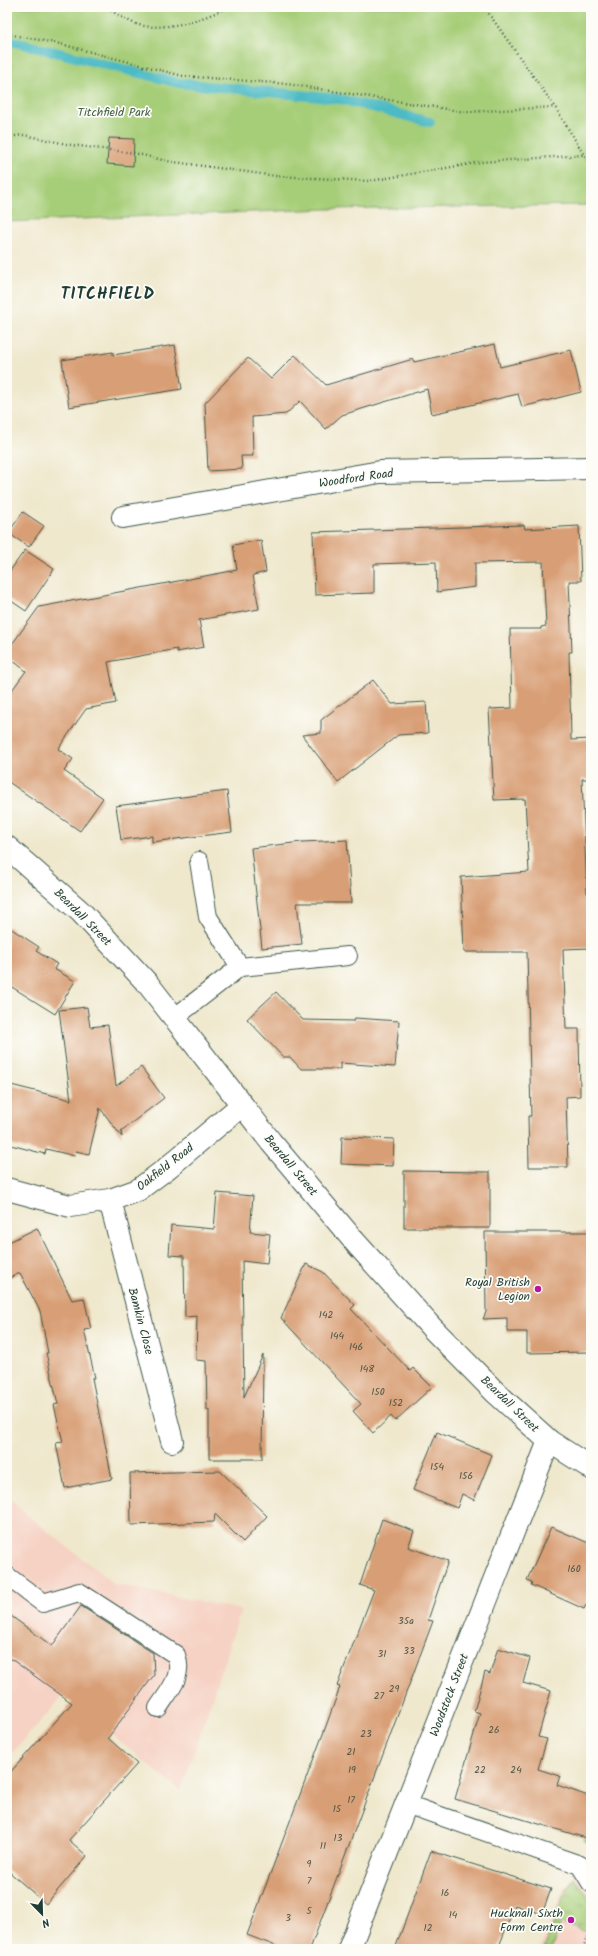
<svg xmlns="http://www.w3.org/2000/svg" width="598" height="1956" font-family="Kalam,sans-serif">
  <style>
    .built { fill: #f6d2c4 }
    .grass { fill: url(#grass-tufts); stroke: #628556 }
    .park { fill: #a6cd77; stroke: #628556 }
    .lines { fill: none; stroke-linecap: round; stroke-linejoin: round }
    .stream { stroke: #4bbac4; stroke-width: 10 }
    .building { fill: #d89e74 }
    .lane-casing { stroke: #3e574b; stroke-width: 20 }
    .street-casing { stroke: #3e574b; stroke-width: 24 }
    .secondary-casing { stroke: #3e574b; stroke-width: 24 }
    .path { stroke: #3e574b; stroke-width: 2.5; stroke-dasharray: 1 3; stroke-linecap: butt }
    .lane { stroke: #fff; stroke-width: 18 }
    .street { stroke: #fff; stroke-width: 22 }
    .secondary { stroke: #fff; stroke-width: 22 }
    .poi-dot { fill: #b5179e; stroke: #fdfcf7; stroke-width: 1.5 }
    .labels { text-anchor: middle; stroke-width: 3.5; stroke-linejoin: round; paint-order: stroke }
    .number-label { font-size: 10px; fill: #4d5544 }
    .park-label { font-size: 12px; fill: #416145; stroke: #fdfcf7 }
    .street-label { font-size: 12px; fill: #1f3d34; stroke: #fdfcf7 }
    .poi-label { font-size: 12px; fill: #1f3d34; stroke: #fdfcf7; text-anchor: end }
    .district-label { font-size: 16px; font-weight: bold; letter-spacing: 1px; fill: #1f3d34; stroke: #fdfcf7 }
  </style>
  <defs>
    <pattern id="grass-tufts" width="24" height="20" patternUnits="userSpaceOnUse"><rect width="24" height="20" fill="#a6cd77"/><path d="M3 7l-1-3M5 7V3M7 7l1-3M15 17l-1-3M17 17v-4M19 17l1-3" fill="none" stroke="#87a862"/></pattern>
  </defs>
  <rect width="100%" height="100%" fill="#fdfcf7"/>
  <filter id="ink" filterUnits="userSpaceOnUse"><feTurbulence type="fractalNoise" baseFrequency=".025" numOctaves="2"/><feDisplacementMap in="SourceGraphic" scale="8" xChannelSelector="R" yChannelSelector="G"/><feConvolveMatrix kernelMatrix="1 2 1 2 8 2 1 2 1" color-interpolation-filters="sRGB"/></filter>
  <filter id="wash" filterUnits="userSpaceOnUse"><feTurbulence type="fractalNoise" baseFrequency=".012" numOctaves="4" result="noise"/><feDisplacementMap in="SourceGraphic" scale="16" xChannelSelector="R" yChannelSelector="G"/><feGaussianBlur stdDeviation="0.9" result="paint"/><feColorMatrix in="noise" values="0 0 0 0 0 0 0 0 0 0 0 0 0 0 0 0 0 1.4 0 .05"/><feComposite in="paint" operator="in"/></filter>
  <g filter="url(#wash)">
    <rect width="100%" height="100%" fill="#efe8cd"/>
    <g class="built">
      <path d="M7 1489 16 1506 114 1584 241 1610 181 1791 63 1696 7 1759Z"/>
      <path d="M574 1877 591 1883V1949H540L562 1892Z"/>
    </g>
    <g class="grass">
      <path d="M591 1824V1843L584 1841Z"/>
      <path d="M574 1878C594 1900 592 1904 586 1932L561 1923 551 1949H544L564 1895Z"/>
    </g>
    <path class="park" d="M7 7H591V205L328 209 7 222Z"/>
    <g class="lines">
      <path class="stream" d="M7 40 179 83 340 99 430 122"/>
    </g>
    <g id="blocks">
      <g class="building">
        <path d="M109 138 134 139 133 166 107 164Z"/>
        <path d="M495 344 500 367 571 350 581 392 522 407 518 394 432 414 427 389 342 415 326 429 300 401 286 414 252 417 253 456H241L242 469 208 471 205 403 248 358 271 379 295 355 326 385 413 359 414 362Z"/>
        <path d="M175 345 182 389 69 407 62 360 113 352V355Z"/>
        <path d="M23 512 44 526 29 547 8 533Z"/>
        <path d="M524 525 525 529 579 526 581 581H569L572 652H569L571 740 591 739V779H582L587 893H591V948L563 949 566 1029H579L580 1096 566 1097 568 1167H529L528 1116H531L527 952H464L461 877 529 872 525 799 494 800 489 709 512 708 510 629H541V627L546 626 543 562 475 563V587L437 592 436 562 374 564V593L315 595 313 532Z"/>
        <path d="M261 540 266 572 253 575 259 609 199 620 204 647 177 652V649L108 662 116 703 86 709 58 749 73 759 64 771 103 798 80 831 7 781V697L26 671 7 656V651L39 607 237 570 233 545Z"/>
        <path d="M25 550 54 569 26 611 7 598V575Z"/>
        <path d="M373 680 392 704 426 702 428 733 398 735 338 782 302 735 321 733V720Z"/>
        <path d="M227 791 232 832 152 842V836L121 840 116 806Z"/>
        <path d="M347 840 351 903H297L302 944 262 948 251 848 302 842Z"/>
        <path d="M7 926 39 947 36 951 57 964 54 969 75 981 55 1014 7 984Z"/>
        <path d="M276 992 303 1020 354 1021 355 1018 399 1021 395 1067 340 1063V1069H301L290 1057H283L247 1019Z"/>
        <path d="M87 1007 90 1027 108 1025 116 1086 141 1067 164 1098 121 1131 122 1137 100 1108 89 1154 76 1151 75 1156 46 1149 45 1154 7 1144V1084L71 1100 59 1010Z"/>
        <path d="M342 1137 394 1139 393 1166 341 1164Z"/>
        <path d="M404 1171 490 1172V1228H404Z"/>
        <path d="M217 1193 253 1196 250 1232 270 1234 267 1264 242 1261 244 1397 263 1355 262 1459H209V1410H207L206 1361 196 1360 197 1316 185 1317 184 1256 169 1255 171 1225 214 1229Z"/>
        <path d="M37 1228 72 1300 84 1298 91 1329 84 1330 95 1378H92L112 1479 65 1488 56 1443 63 1442 54 1405 58 1404 46 1353H48L40 1311 20 1273 7 1279V1243Z"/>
        <path d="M485 1232H589L591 1262V1352L527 1353V1332H507V1318L483 1319 486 1312Z"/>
        <path d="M306 1264 323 1272 355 1305 351 1309 410 1371 413 1368 432 1387 395 1421 391 1416 373 1433 353 1411 361 1404 281 1318Z"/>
        <path d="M437 1432 492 1455 474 1500 462 1494 457 1508 413 1490Z"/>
        <path d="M220 1471 267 1516 243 1542 215 1514 214 1522 131 1525 130 1473Z"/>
        <path d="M382 1519 414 1531 408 1547 448 1561 428 1620 433 1621 310 1949H284L247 1935 326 1726 340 1687 337 1686 374 1590 360 1585Z"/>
        <path d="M551 1527 591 1544V1594L584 1609 531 1585 532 1582 527 1580Z"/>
        <path d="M81 1606 153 1653 154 1675 108 1738 137 1764 69 1840 87 1856 46 1904 7 1870V1776L72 1703 7 1656V1613L52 1646Z"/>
        <path d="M498 1648 530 1658 523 1683 551 1691 538 1737 547 1739 538 1769 560 1776 557 1785 591 1797V1823L586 1838 455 1799 480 1713 474 1711 485 1672 490 1674Z"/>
        <path d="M431 1851 551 1889 542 1914 515 1905 498 1949H395Z"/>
      </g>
    </g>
  </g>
  <g filter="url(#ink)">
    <use href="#blocks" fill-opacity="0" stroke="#3e574b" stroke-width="1"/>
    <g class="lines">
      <defs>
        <g id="lane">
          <path d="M199 861 208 917 240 967"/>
          <path d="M174 1018 240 967 348 956"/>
          <path d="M7 1576 43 1603 79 1592 176 1655C184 1676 169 1691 158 1708"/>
          <path d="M406 1804 580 1865 591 1883"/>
        </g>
        <g id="street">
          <path d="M123 517 380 472 591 468"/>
          <path d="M7 1189 70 1206 110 1200 138 1190 166 1169 242 1105"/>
          <path d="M110 1200 172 1441"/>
          <path d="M349 1949 549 1441"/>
        </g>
        <path id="secondary" d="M7 847 81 912 148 984 271 1142 355 1242 432 1328 495 1392 549 1441 591 1468"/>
      </defs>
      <use href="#lane" class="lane-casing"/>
      <use href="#street" class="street-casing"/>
      <use href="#secondary" class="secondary-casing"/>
      <g class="path">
        <path d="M104 7C114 12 125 20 136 24 162 33 205 19 228 7"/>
        <path d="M484 7 555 107 591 166"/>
        <path d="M7 34 56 43 183 76 287 84 466 112 555 107"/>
        <path d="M7 137 24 135 71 145 134 153 167 161 276 176 370 181 481 162 583 155"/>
        <path d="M583 1949 591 1930"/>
      </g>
      <use href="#lane" class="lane"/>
      <use href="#street" class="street"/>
      <use href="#secondary" class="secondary"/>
    </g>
  </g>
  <g class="poi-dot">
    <circle cx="538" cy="1289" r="4"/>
    <circle cx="571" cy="1920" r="4"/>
  </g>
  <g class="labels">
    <g class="number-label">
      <text x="326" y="1318">142</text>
      <text x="337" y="1339">144</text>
      <text x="356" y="1350">146</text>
      <text x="367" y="1372">148</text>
      <text x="378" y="1395">150</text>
      <text x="396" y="1406">152</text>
      <text x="437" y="1470">154</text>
      <text x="466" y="1479">156</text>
      <text x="574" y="1572">160</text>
      <text x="406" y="1624">35a</text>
      <text x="409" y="1654">33</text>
      <text x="382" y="1657">31</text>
      <text x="394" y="1692">29</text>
      <text x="379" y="1699">27</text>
      <text x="494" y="1733">26</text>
      <text x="366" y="1737">23</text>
      <text x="351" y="1755">21</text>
      <text x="352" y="1773">19</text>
      <text x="480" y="1773">22</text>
      <text x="516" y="1773">24</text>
      <text x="351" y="1803">17</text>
      <text x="337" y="1812">15</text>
      <text x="338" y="1841">13</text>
      <text x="323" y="1849">11</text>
      <text x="309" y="1867">9</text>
      <text x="309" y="1884">7</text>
      <text x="445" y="1896">16</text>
      <text x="309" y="1914">5</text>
      <text x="453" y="1918">14</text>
      <text x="288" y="1921">3</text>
      <text x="428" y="1931">12</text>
    </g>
    <g class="park-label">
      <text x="114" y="116">Titchfield Park</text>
    </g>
    <g class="street-label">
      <text transform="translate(356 478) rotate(-8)" y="4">Woodford Road</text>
      <text transform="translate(83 917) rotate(45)" y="4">Beardall Street</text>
      <text transform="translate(291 1165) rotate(50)" y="4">Beardall Street</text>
      <text transform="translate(165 1167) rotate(-38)" y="4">Oakfield Road</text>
      <text transform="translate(141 1321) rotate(75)" y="4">Bamkin Close</text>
      <text transform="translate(510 1404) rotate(44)" y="4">Beardall Street</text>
      <text transform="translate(449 1695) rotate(-69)" y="4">Woodstock Street</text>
    </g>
    <g class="poi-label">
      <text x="530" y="1286">Royal British<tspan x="530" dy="14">Legion</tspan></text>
      <text x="563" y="1917">Hucknall Sixth<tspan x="563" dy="14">Form Centre</tspan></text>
    </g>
    <g class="district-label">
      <text x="108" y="299">TITCHFIELD</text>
    </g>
  </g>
  <rect width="598" height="1956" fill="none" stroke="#fdfcf7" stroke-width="24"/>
  <g transform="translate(42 1914) rotate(157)" stroke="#fdfcf7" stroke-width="3" paint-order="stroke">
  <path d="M0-3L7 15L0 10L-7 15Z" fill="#1f3d34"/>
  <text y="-6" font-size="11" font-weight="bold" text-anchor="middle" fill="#1f3d34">N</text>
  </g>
</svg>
